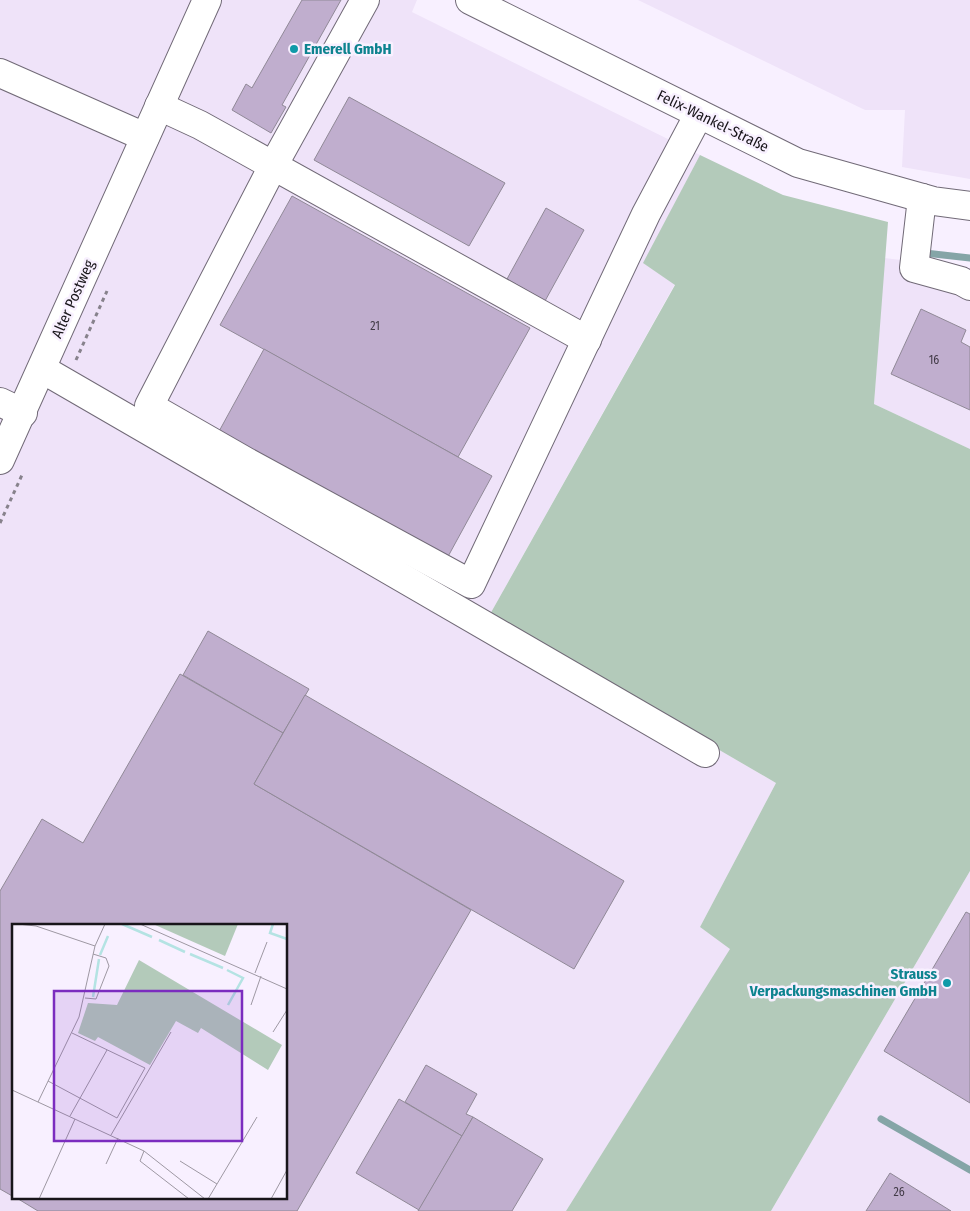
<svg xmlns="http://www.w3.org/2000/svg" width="970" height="1211" font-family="'Fira Sans Condensed',sans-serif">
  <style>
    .built { fill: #efe3f9; fill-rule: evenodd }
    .green { fill: #b3caba }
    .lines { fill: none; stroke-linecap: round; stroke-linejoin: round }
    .stream { stroke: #85a5a7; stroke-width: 7 }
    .building { fill: #c0aece; stroke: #908997 }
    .minor-casing { stroke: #716a77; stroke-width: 30 }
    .path { stroke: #87828c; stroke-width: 3; stroke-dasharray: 4 4; stroke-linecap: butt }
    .minor { stroke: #fff; stroke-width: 28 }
    .culture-dot { fill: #0f9aa8; stroke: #f8f0ff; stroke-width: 2 }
    .labels { text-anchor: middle; stroke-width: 5; stroke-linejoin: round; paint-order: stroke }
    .number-label { font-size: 12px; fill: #423b47 }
    .culture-label { font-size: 15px; font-weight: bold; fill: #0d838f; stroke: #f8f0ff; text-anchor: start }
    .street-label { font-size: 15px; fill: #18151a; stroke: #f8f0ff }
    .inset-river { fill: none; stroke: #b4e3e3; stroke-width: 2.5 }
    .inset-road { fill: none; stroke: #9e98a3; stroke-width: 1 }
    .view { fill: #7b2cbf; fill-opacity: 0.15; stroke: #7b2cbf; stroke-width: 2.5 }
    .inset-edge { fill: none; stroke: #18151a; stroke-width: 2.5 }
  </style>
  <rect width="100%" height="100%" fill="#f8f0ff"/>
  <g class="built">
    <path d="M0 0H417L412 12 700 155 644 263 675 284 489 616 776 783 700 927 731 948 566 1211H0ZM14 925H286V1197H14Z"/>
    <path d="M638 0H970V179L902 167 905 110H865Z"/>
    <path d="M884 258 970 268V449L874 404Z"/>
    <path d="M970 871V1211H771Z"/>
  </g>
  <path class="green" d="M700 155 783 195 888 222 874 404 970 449V871L771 1211H566L730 949 700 927 776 783 489 616 675 285 643 263Z"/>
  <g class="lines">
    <g class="stream">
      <path d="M925 253 970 258"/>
      <path d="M881 1119 970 1170"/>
    </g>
  </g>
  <g class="building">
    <path d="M302 0H341L282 105 286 107 271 133 232 110 246 84 252 88 253 86Z"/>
    <path d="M349 97 505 183 469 246 314 160Z"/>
    <path d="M292 196 530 328 458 457 220 325Z"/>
    <path d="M546 208 584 230 545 301 507 279Z"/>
    <path d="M921 309 966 330 961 342 970 347V410L891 374Z"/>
    <path d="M264 349 492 476 445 562 217 435Z"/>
    <path d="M208 631 309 689 283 733 183 675Z"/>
    <path d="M180 674 283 733 254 784 471 910 297 1211H38L15 1197H286V925H14V1197L0 1189V891L42 819 83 843Z"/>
    <path d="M305 695 624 881 574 969 254 784Z"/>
    <path d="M966 912 970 914V1103L884 1051Z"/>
    <path d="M426 1065 477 1094 466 1114 473 1117 462 1136 405 1102Z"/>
    <path d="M399 1099 462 1136 419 1210 356 1173Z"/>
    <path d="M473 1117 543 1159 512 1211H418Z"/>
    <path d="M890 1173 951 1211H866Z"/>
  </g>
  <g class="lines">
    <defs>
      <g id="minor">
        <path d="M365 0 273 166 149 406 245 461 471 584 646 214 699 114"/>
        <path d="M470 0 798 163 933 201 970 206"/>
        <path d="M0 73 145 137"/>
        <path d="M159 106 200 125 587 340"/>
        <path d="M922 198 914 268 961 281 970 286"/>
        <path d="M42 369 705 753"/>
        <path d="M0 402 23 413"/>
        <path d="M0 460 207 0"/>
      </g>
    </defs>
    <use href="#minor" class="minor-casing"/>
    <g class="path">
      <path d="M76 360 107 291"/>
      <path d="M0 523 22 475"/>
    </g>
    <use href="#minor" class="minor"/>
  </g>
  <g class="culture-dot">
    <circle cx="294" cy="49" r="5"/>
    <circle cx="947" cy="983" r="5"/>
  </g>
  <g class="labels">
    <g class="number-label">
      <text x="375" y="330">21</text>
      <text x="934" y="364">16</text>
      <text x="899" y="1196">26</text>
    </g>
    <g class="culture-label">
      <text x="304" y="54">Emerell GmbH</text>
      <text x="937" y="979" text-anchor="end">Strauss<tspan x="937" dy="17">Verpackungsmaschinen GmbH</tspan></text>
    </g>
    <g class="street-label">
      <text transform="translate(713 121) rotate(26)" y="5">Felix-Wankel-Straße</text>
      <text transform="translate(73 299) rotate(-66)" y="5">Alter Postweg</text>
    </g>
  </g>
  <g transform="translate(12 924)">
    <rect width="275" height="275" fill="#f8f0ff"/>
    <path d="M141 0H226L213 32ZM127 36 270 121 256 146 189 104 186 109 164 97 138 141 86 113 83 117 66 109 76 79 105 81Z" fill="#b3caba"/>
    <path class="inset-river" d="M110 0 140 13M261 0 258 9 275 15M147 16 173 28M178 30 211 44M88 31 96 12M215 46 231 54 216 81M81 73 87 35"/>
    <path class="inset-road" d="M6 0 24 2 83 22M128 0 275 65M243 49 255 18M73 74 84 75 97 42 94 34 81 30M239 81 249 52M261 108 275 86M36 157 105 194 133 144 60 109M0 166 132 227 193 275M26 178 67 93 83 22 93 0M58 192 95 126M99 211 159 108M132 227 128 237 177 275M168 237 205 260M94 240 106 214M27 275 63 195M196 275 245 193M259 275 275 246"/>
    <path class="view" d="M42 67H230V217H42Z"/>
    <rect width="275" height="275" class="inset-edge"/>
  </g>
</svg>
